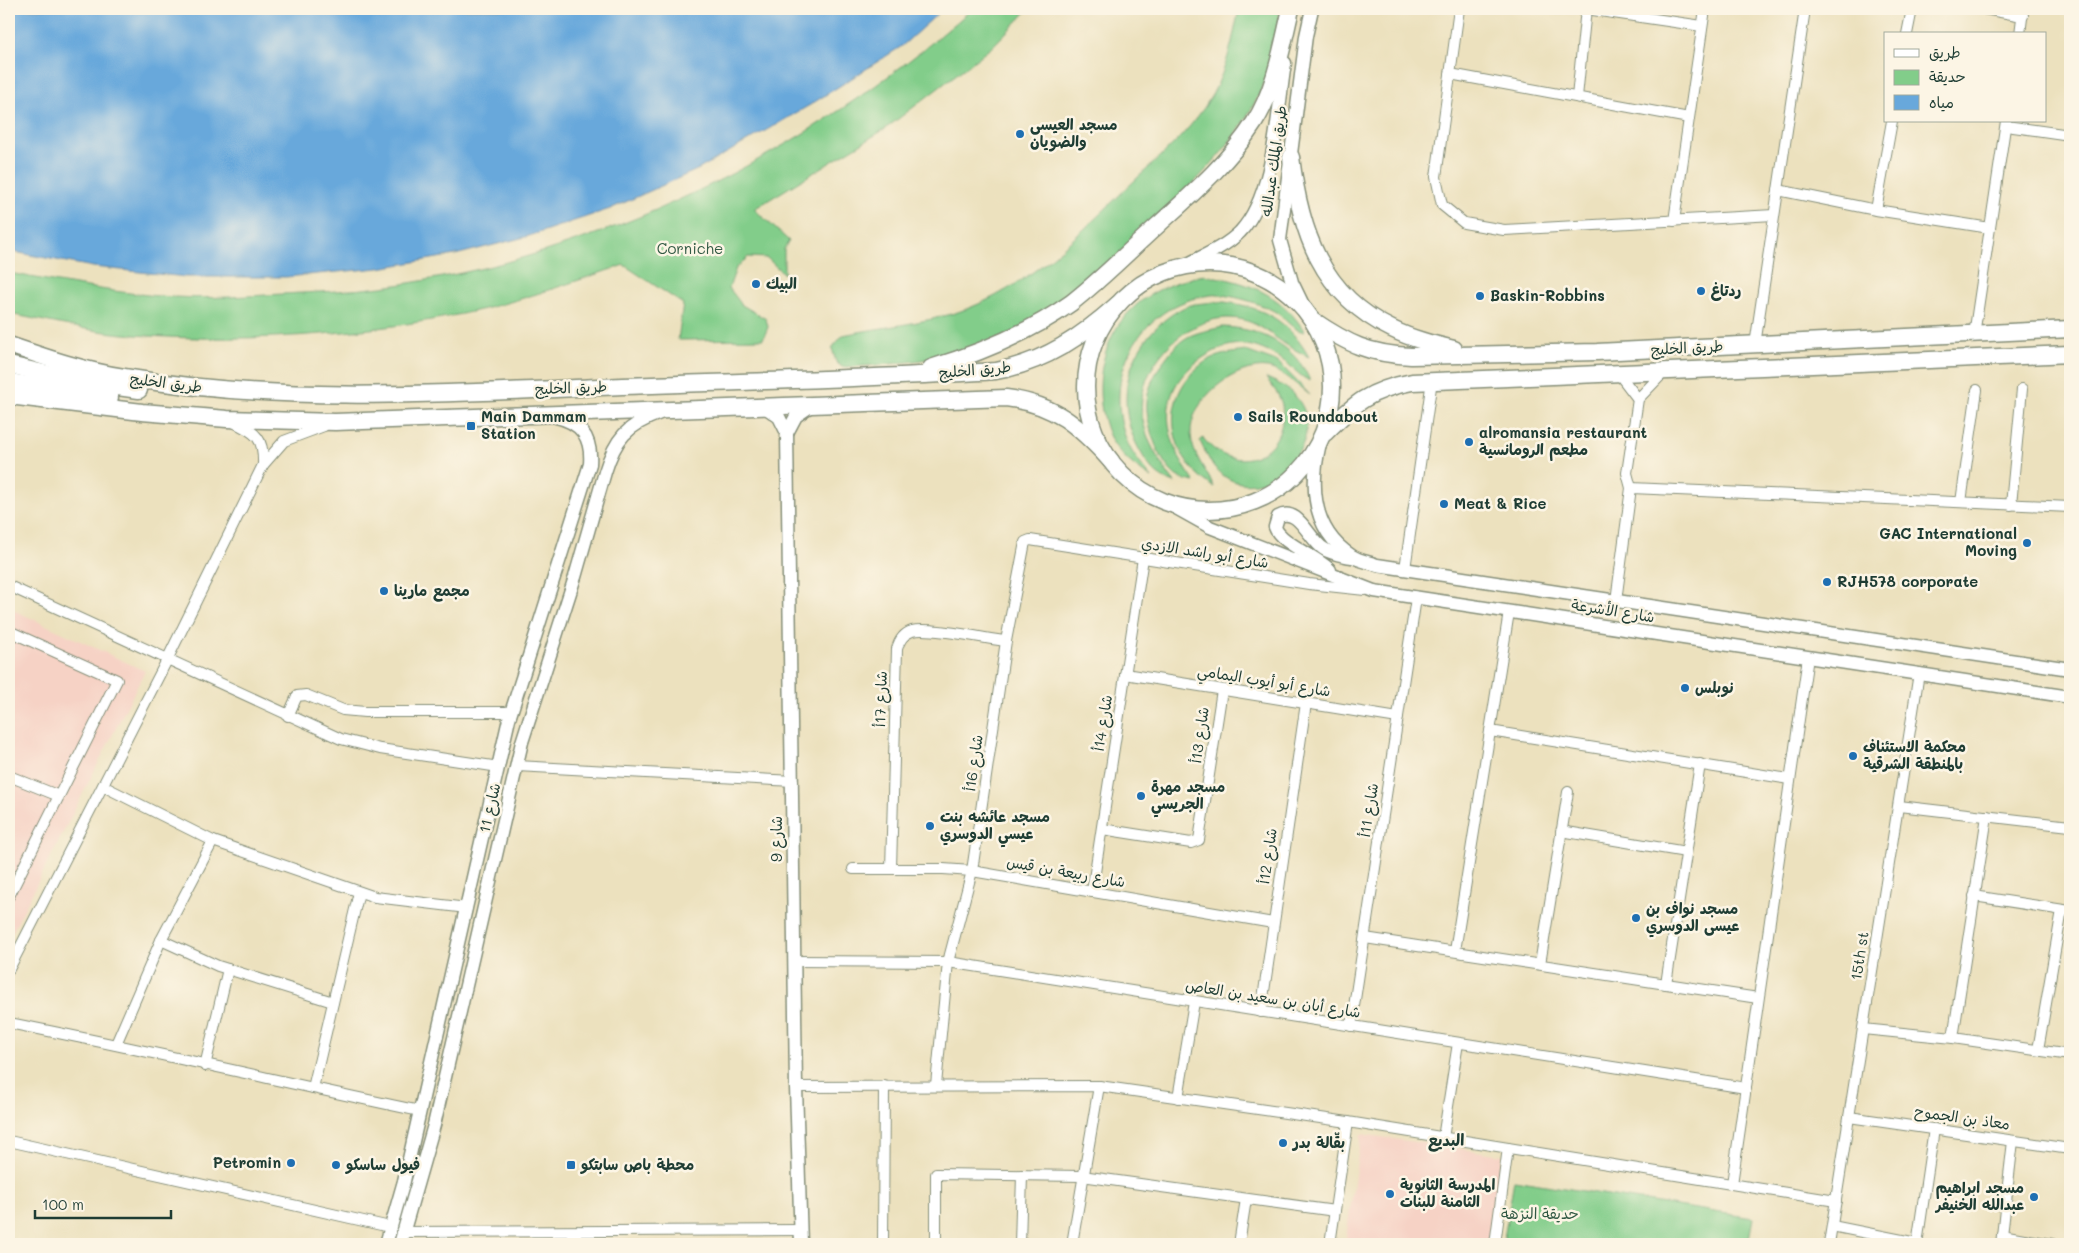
<svg xmlns="http://www.w3.org/2000/svg" width="2079" height="1253" font-family="Mali,'Playpen Sans Arabic',sans-serif">
  <style>
    .built { fill: #f6d2c5 }
    .green { fill: #82cd8a; stroke: #50855f }
    .water { fill: #68a8db; stroke: #447288 }
    .lines { fill: none; stroke-linecap: round; stroke-linejoin: round }
    .minor-casing { stroke: #868f79; stroke-width: 12 }
    .tertiary-casing { stroke: #868f79; stroke-width: 15 }
    .primary-casing { stroke: #868f79; stroke-width: 19 }
    .minor { stroke: #fff; stroke-width: 10 }
    .tertiary { stroke: #fff; stroke-width: 12 }
    .primary { stroke: #fff; stroke-width: 16 }
    .poi-dot { fill: #1f6fb2; stroke: #fcf5e5; stroke-width: 2 }
    .labels { text-anchor: middle; stroke-width: 5; stroke-linejoin: round; paint-order: stroke }
    .poi-label { font-size: 15px; font-weight: bold; fill: #1f3d34; stroke: #fcf5e5; text-anchor: start }
    .street-label { font-size: 15px; fill: #1f3d34; stroke: #fcf5e5 }
    .park-label { font-size: 15px; fill: #335a45; stroke: #fcf5e5 }
    .neighbourhood-label { font-size: 16px; font-weight: bold; fill: #1f3d34; stroke: #fcf5e5 }
  </style>
  <rect width="100%" height="100%" fill="#fcf5e5"/>
  <filter id="ink" filterUnits="userSpaceOnUse"><feTurbulence type="fractalNoise" baseFrequency=".02" numOctaves="2"/><feDisplacementMap in="SourceGraphic" scale="10" xChannelSelector="R" yChannelSelector="G"/><feConvolveMatrix kernelMatrix="1 2 1 2 8 2 1 2 1" color-interpolation-filters="sRGB"/></filter>
  <filter id="wash" filterUnits="userSpaceOnUse"><feTurbulence type="fractalNoise" baseFrequency=".0096" numOctaves="4" result="noise"/><feDisplacementMap in="SourceGraphic" scale="20" xChannelSelector="R" yChannelSelector="G"/><feGaussianBlur stdDeviation="1.12" result="paint"/><feColorMatrix in="noise" values="0 0 0 0 0 0 0 0 0 0 0 0 0 0 0 0 0 1.4 0 .05"/><feComposite in="paint" operator="in"/></filter>
  <g filter="url(#wash)">
    <rect width="100%" height="100%" fill="#ece1be"/>
    <g class="built">
      <path d="M9 608 145 671 9 939Z"/>
      <path d="M1361 1134 1502 1155 1488 1244H1345Z"/>
    </g>
    <g class="green">
      <path d="M972 9H1029L992 47 885 129 754 209 789 241 784 249V274L767 258 748 257 736 268 729 288 742 305 766 319 768 327 763 339 678 340 683 304 624 265C578 280 532 297 484 309 371 336 228 345 113 333 78 329 43 320 9 314V273C63 283 119 294 174 297 210 299 247 296 283 294 316 292 349 291 382 287 600 258 808 153 972 9Z"/>
      <path d="M1239 9H1280C1276 112 1205 174 1135 239 1098 273 1060 308 1015 331 961 358 901 365 842 367L836 362 832 348 843 335C881 327 920 324 958 312 1028 289 1081 232 1133 182 1161 156 1193 129 1212 95 1227 68 1233 39 1239 9Z"/>
      <path d="M1203 275C1246 281 1281 293 1305 332 1292 330 1287 320 1277 313 1264 304 1227 293 1211 295 1139 304 1100 377 1128 444 1134 457 1144 468 1152 478 1136 468 1117 454 1109 435 1092 395 1099 341 1131 310 1151 290 1177 281 1203 275Z"/>
      <path d="M1224 302C1264 307 1289 321 1309 357 1301 353 1293 349 1285 344 1266 331 1253 318 1227 318 1182 319 1136 369 1142 415 1146 441 1159 462 1175 483 1156 477 1150 468 1140 451 1111 400 1129 339 1179 310 1191 302 1210 303 1224 302Z"/>
      <path d="M1223 327C1259 328 1296 345 1310 381 1301 377 1296 371 1289 365 1278 356 1261 347 1247 345 1232 342 1217 349 1204 357 1153 389 1163 440 1195 482 1190 481 1184 480 1180 478 1160 468 1145 423 1147 402 1148 381 1166 353 1183 340 1194 332 1210 330 1223 327Z"/>
      <path d="M1246 351 1279 363 1310 395C1298 386 1282 371 1268 368 1235 363 1188 401 1191 435 1192 455 1206 469 1214 487 1167 459 1157 396 1205 362 1217 354 1232 353 1246 351Z"/>
      <path d="M1266 378C1356 411 1276 512 1224 476 1212 468 1206 454 1200 441L1203 438C1235 479 1289 455 1282 405 1280 395 1272 386 1266 378Z"/>
      <path d="M1514 1180 1753 1218 1748 1244H1503Z"/>
    </g>
    <path class="water" d="M9 9H943L902 46 810 105 699 169 610 209 529 236 455 255 379 268 286 277H186L93 267 9 251Z"/>
  </g>
  <g filter="url(#ink)">
    <g class="lines">
      <defs>
        <g id="minor">
          <path d="M1459 9 1436 177 1442 205 1464 223 1504 230 1774 215"/>
          <path d="M1586 9 1702 26"/>
          <path d="M1984 9 2023 16"/>
          <path d="M1907 34 1912 9"/>
          <path d="M2020 34 2023 10"/>
          <path d="M1450 74 1689 118"/>
          <path d="M1577 97 1586 9"/>
          <path d="M2006 126 2070 135"/>
          <path d="M1778 190 1876 210 1990 228"/>
          <path d="M1876 210 1892 121"/>
          <path d="M1674 221 1705 9"/>
          <path d="M1974 335 2006 121"/>
          <path d="M1755 345 1805 9"/>
          <path d="M1619 374 1638 399"/>
          <path d="M233 422C257 433 264 438 263 465"/>
          <path d="M1631 488 1627 473 1638 399 1664 372"/>
          <path d="M1961 502 1977 390"/>
          <path d="M2011 505 2022 389"/>
          <path d="M1405 569 1432 380"/>
          <path d="M9 586 341 739 380 749 499 767"/>
          <path d="M1616 601 1631 488 2070 507"/>
          <path d="M9 631 117 680 9 896"/>
          <path d="M1125 674 1398 718"/>
          <path d="M288 716 297 696 306 695 343 710 365 712H511"/>
          <path d="M1490 731 1789 779"/>
          <path d="M517 766 793 781"/>
          <path d="M9 776 59 796"/>
          <path d="M103 786 213 841 375 897 467 908"/>
          <path d="M1899 806 2070 826"/>
          <path d="M1102 829 1191 843 1199 840 1222 690"/>
          <path d="M1561 831 1686 852"/>
          <path d="M853 869H943L972 871 1273 923"/>
          <path d="M891 869 897 649C899 641 903 634 912 631 927 626 987 639 1006 641"/>
          <path d="M1092 892 1143 558"/>
          <path d="M1974 896 2070 911"/>
          <path d="M1365 938 1758 998"/>
          <path d="M161 940 218 966 333 1002"/>
          <path d="M1455 951 1509 612"/>
          <path d="M794 961 948 962 1746 1088"/>
          <path d="M1540 964 1568 792"/>
          <path d="M9 969 167 660 263 465 284 441 324 426"/>
          <path d="M1666 984 1700 764"/>
          <path d="M1261 1012 1306 703"/>
          <path d="M9 1023C146 1050 283 1082 420 1111"/>
          <path d="M1351 1026 1416 598"/>
          <path d="M1863 1029 1953 1038 2070 1055"/>
          <path d="M1953 1038 1987 816"/>
          <path d="M116 1044 161 940 213 841"/>
          <path d="M2038 1050 2062 910"/>
          <path d="M205 1066 228 969"/>
          <path d="M936 1085 948 962 972 871 1006 641 1025 542 1030 540 1309 584 1365 590"/>
          <path d="M796 1087 1099 1086 1348 1122 1836 1201"/>
          <path d="M313 1088 359 892"/>
          <path d="M1178 1098 1194 1002"/>
          <path d="M1849 1117 2070 1149"/>
          <path d="M1443 1138 1458 1043"/>
          <path d="M9 1141 390 1227"/>
          <path d="M1732 1184 1808 657"/>
          <path d="M1832 1226 1917 1243"/>
          <path d="M402 1232 800 1230"/>
          <path d="M2002 1235 2052 1244"/>
          <path d="M883 1244 884 1086"/>
          <path d="M936 1244V1174L1082 1176 1335 1211"/>
          <path d="M1020 1244 1022 1175"/>
          <path d="M1072 1244 1099 1086"/>
          <path d="M1239 1244 1246 1199"/>
          <path d="M1330 1244 1348 1122"/>
          <path d="M1495 1244 1508 1148"/>
          <path d="M1829 1244 1919 673"/>
          <path d="M1917 1244 1934 1129"/>
          <path d="M2001 1244 2013 1141"/>
        </g>
        <g id="tertiary">
          <path d="M1184 266C1203 256 1225 247 1240 232 1275 195 1277 113 1285 63"/>
          <path d="M1307 313 1292 282 1280 240 1306 36 1312 9"/>
          <path d="M765 407 779 417 787 433 796 1087 801 1244"/>
          <path d="M787 433 796 416 812 405"/>
          <path d="M1320 443C1310 485 1311 530 1352 556 1359 561 1369 562 1377 565L2070 669"/>
          <path d="M1167 503 1210 527 1374 591 2070 697"/>
          <path d="M1330 570C1317 556 1280 543 1275 527L1278 517C1298 505 1309 540 1324 549 1332 554 1342 555 1351 557"/>
          <path d="M386 1244 404 1181 509 719 590 464C592 438 582 423 556 417"/>
          <path d="M400 1244 434 1125 522 742 575 577 605 472C615 439 627 425 660 413"/>
        </g>
        <g id="primary">
          <path d="M1291 157C1300 231 1321 295 1392 329 1412 339 1433 344 1454 349"/>
          <circle cx="1209" cy="387" r="123"/>
          <path d="M1314 321C1348 344 1369 354 1411 356L1597 352 2070 329"/>
          <path d="M9 345C47 358 85 371 124 377 289 405 456 393 622 386 746 381 871 379 996 371 1045 362 1081 337 1118 304"/>
          <path d="M9 365 82 382 139 390"/>
          <path d="M931 368C980 353 1029 333 1071 303 1102 279 1129 251 1158 225 1192 194 1229 162 1254 123 1275 90 1282 47 1291 9"/>
          <path d="M9 382 110 398"/>
          <path d="M9 396 142 412 227 419 335 422 1006 398C1055 404 1079 426 1111 461"/>
          <path d="M1325 433C1355 403 1369 390 1412 382L2070 354"/>
        </g>
      </defs>
      <use href="#minor" class="minor-casing"/>
      <use href="#tertiary" class="tertiary-casing"/>
      <use href="#primary" class="primary-casing"/>
      <use href="#minor" class="minor"/>
      <use href="#tertiary" class="tertiary"/>
      <use href="#primary" class="primary"/>
    </g>
  </g>
  <g class="poi-dot">
    <circle cx="1020" cy="134" r="5"/>
    <circle cx="756" cy="284" r="5"/>
    <circle cx="1701" cy="291" r="5"/>
    <circle cx="1480" cy="296" r="5"/>
    <circle cx="1238" cy="417" r="5"/>
    <rect x="466" y="421" width="10" height="10" rx="2.5"/>
    <circle cx="1469" cy="442" r="5"/>
    <circle cx="1444" cy="504" r="5"/>
    <circle cx="2027" cy="543" r="5"/>
    <circle cx="1827" cy="582" r="5"/>
    <circle cx="384" cy="591" r="5"/>
    <circle cx="1685" cy="688" r="5"/>
    <circle cx="1853" cy="756" r="5"/>
    <circle cx="1141" cy="796" r="5"/>
    <circle cx="930" cy="826" r="5"/>
    <circle cx="1636" cy="918" r="5"/>
    <circle cx="1283" cy="1143" r="5"/>
    <circle cx="291" cy="1163" r="5"/>
    <circle cx="336" cy="1165" r="5"/>
    <rect x="566" y="1160" width="10" height="10" rx="2.5"/>
    <circle cx="1390" cy="1194" r="5"/>
    <circle cx="2034" cy="1197" r="5"/>
  </g>
  <g class="labels">
    <g class="poi-label">
      <text x="1030" y="130">مسجد العيسى<tspan x="1030" dy="17">والضويان</tspan></text>
      <text x="766" y="289">البيك</text>
      <text x="1711" y="296">ردتاغ</text>
      <text x="1490" y="301">Baskin-Robbins</text>
      <text x="481" y="422">Main Dammam<tspan x="481" dy="17">Station</tspan></text>
      <text x="1248" y="422">Sails Roundabout</text>
      <text x="1479" y="438">alromansia restaurant<tspan x="1479" dy="17">مطعم الرومانسية</tspan></text>
      <text x="1454" y="509">Meat &amp; Rice</text>
      <text x="2017" y="539" text-anchor="end">GAC International<tspan x="2017" dy="17">Moving</tspan></text>
      <text x="1837" y="587">RJH578 corporate</text>
      <text x="394" y="596">مجمع مارينا</text>
      <text x="1695" y="693">نوبلس</text>
      <text x="1863" y="752">محكمة الاستئناف<tspan x="1863" dy="17">بالمنطقة الشرقية</tspan></text>
      <text x="1151" y="792">مسجد مهرة<tspan x="1151" dy="17">الجريسي</tspan></text>
      <text x="940" y="822">مسجد عائشه بنت<tspan x="940" dy="17">عيسي الدوسري</tspan></text>
      <text x="1646" y="914">مسجد نواف بن<tspan x="1646" dy="17">عيسى الدوسري</tspan></text>
      <text x="1293" y="1148">بقّالة بدر</text>
      <text x="281" y="1168" text-anchor="end">Petromin</text>
      <text x="346" y="1170">فيول ساسكو</text>
      <text x="581" y="1170">محطة باص سابتكو</text>
      <text x="1400" y="1190">المدرسة الثانوية<tspan x="1400" dy="17">الثامنة للبنات</tspan></text>
      <text x="2024" y="1193" text-anchor="end">مسجد ابراهيم<tspan x="2024" dy="17">عبدالله الخنيفر</tspan></text>
    </g>
    <g class="street-label">
      <text transform="translate(1274 161) rotate(-82)" y="5">طريق الملك عبدالله</text>
      <text transform="translate(1687 348) rotate(-3)" y="5">طريق الخليج</text>
      <text transform="translate(975 370) rotate(-5)" y="5">طريق الخليج</text>
      <text transform="translate(166 383) rotate(7)" y="5">طريق الخليج</text>
      <text transform="translate(571 388) rotate(-2)" y="5">طريق الخليج</text>
      <text transform="translate(1205 553) rotate(9)" y="5">شارع أبو راشد الازدي</text>
      <text transform="translate(1613 611) rotate(9)" y="5">شارع الأشرعة</text>
      <text transform="translate(1264 681) rotate(9)" y="5">شارع أبو أيوب اليمامي</text>
      <text transform="translate(881 699) rotate(-88)" y="5">شارع 17أ</text>
      <text transform="translate(1103 723) rotate(-81)" y="5">شارع 14أ</text>
      <text transform="translate(1200 735) rotate(-82)" y="5">شارع 13أ</text>
      <text transform="translate(974 763) rotate(-82)" y="5">شارع 16أ</text>
      <text transform="translate(490 808) rotate(-77)" y="5">شارع 11</text>
      <text transform="translate(1369 810) rotate(-81)" y="5">شارع 11أ</text>
      <text transform="translate(777 839) rotate(-90)" y="5">شارع 9</text>
      <text transform="translate(1268 856) rotate(-82)" y="5">شارع 12أ</text>
      <text transform="translate(1066 872) rotate(10)" y="5">شارع ربيعة بن قيس</text>
      <text transform="translate(1860 956) rotate(-81)" y="5">15th st</text>
      <text transform="translate(1273 999) rotate(9)" y="5">شارع أبان بن سعيد بن العاص</text>
      <text transform="translate(1962 1118) rotate(8)" y="5">معاذ بن الجموح</text>
    </g>
    <g class="park-label">
      <text x="690" y="254">Corniche</text>
      <text x="1540" y="1219">حديقة النزهة</text>
    </g>
    <g class="neighbourhood-label">
      <text x="1446" y="1146">البديع</text>
    </g>
  </g>
  <rect width="2079" height="1253" fill="none" stroke="#fcf5e5" stroke-width="30"/>
  <rect x="1884" y="32" width="162" height="90" fill="#fcf5e5" stroke="#a4ab9e"/>
  <rect x="1894" y="49" width="25" height="8" fill="#ffffff" stroke="#a4ab9e"/>
  <text x="1929" y="58" font-size="15" fill="#1f3d34">طريق</text>
  <rect x="1894" y="70" width="25" height="15" fill="#82cd8a" stroke="#a4ab9e"/>
  <text x="1929" y="82" font-size="15" fill="#1f3d34">حديقة</text>
  <rect x="1894" y="95" width="25" height="15" fill="#68a8db" stroke="#a4ab9e"/>
  <text x="1929" y="108" font-size="15" fill="#1f3d34">مياه</text>
  <path d="M35 1210v8h136v-8" fill="none" stroke="#1f3d34" stroke-width="2.5"/>
  <text x="42" y="1210" font-size="15" fill="#1f3d34" stroke="#fcf5e5" stroke-width="4" paint-order="stroke">100 m</text>
</svg>
